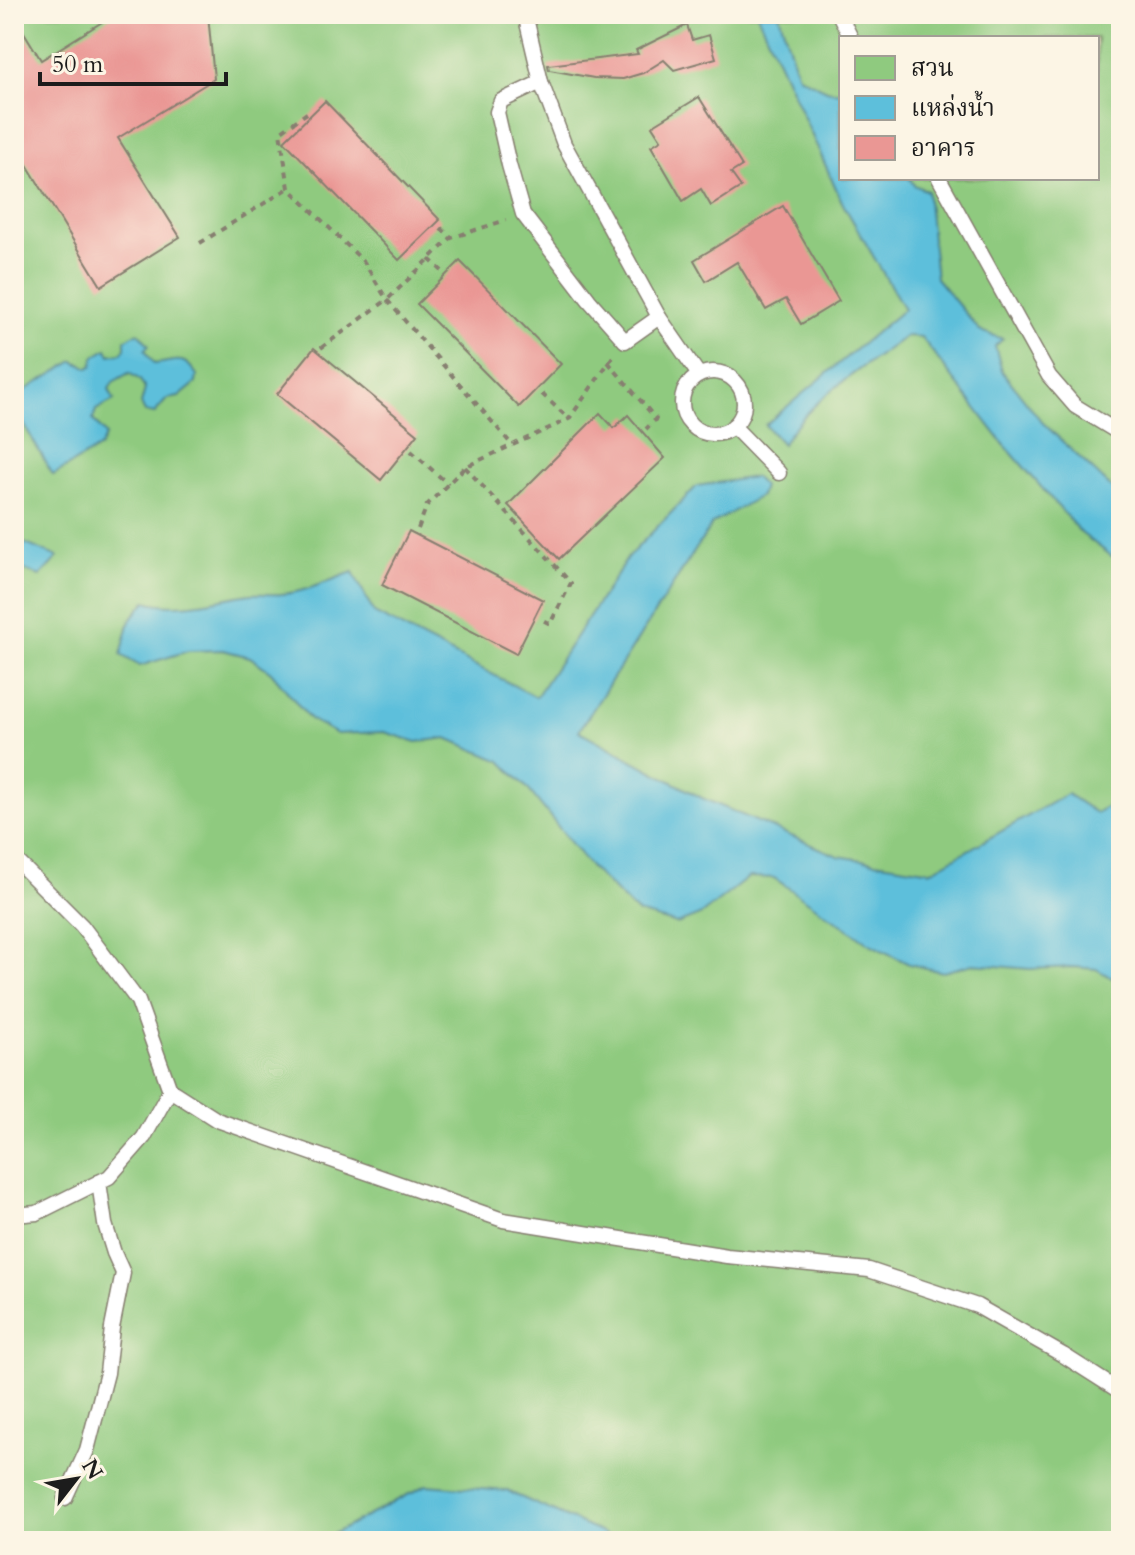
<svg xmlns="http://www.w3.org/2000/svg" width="1135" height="1555" font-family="Cardo,'Noto Serif Thai',serif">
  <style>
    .green { fill: #8fca7f; stroke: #56734e; stroke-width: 2; fill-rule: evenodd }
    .water { fill: #5dbfdb; stroke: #3c6e7c; stroke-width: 2 }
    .building { fill: #ea9794 }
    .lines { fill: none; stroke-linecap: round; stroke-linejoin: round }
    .service-casing { stroke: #867f70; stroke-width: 17 }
    .path { stroke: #867f70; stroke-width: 4; stroke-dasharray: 6 6; stroke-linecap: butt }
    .service { stroke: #fff; stroke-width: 14 }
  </style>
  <rect width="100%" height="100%" fill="#fcf5e5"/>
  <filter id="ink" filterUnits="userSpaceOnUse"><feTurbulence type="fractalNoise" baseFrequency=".0125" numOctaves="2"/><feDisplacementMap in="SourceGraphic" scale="16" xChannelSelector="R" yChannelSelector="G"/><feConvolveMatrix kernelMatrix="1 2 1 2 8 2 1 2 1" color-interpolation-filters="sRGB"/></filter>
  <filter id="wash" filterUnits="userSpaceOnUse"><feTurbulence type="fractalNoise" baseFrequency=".006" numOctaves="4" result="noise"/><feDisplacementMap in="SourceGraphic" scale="32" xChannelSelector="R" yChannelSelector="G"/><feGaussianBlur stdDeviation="1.8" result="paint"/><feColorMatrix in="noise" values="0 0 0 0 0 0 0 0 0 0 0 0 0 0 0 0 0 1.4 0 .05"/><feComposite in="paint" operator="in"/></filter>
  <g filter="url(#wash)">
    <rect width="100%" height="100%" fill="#efe2c3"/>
    <path class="green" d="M14 14H1121V1541H14ZM841 38H1097V178H841Z"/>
    <g class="water">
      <path d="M757 14H779L798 76 827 90 841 93V178H909L914 185 927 191 936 278 980 331 1003 339 995 346 1002 371 1042 422 1121 497V563L1081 533 1002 442 921 337 906 336C862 368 812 398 782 444L765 425 904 309 843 204Z"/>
      <path d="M138 332 149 345 145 350 154 364C176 363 181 352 197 375L196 383 179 397 167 399 154 414 145 412 141 404 145 389 140 380 129 373 113 382 109 389 114 400 96 410 93 420 106 435 100 447 53 475 14 407V397L74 361 89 368 93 365 94 357 107 349 110 355 121 353 125 348V340Z"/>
      <path d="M754 477 763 486 760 496 712 524 579 731 702 798 838 856 931 871 1067 794 1096 813 1121 798V983L1096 969 1073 967 1030 969 973 964 943 972 909 964 870 944 774 878 749 877 702 914 677 924 638 913 591 868 528 789 501 761 447 738 417 742 384 732 337 734 310 719 271 672 250 657 223 650 188 651 140 666 121 655 130 620 146 601C177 611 214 600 244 595 257 592 269 595 282 594 306 592 330 580 353 572L374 613 536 697 629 556 697 486Z"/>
      <path d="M14 539 58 557 40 576 14 566Z"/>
      <path d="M426 1485 507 1491 620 1541H320Z"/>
    </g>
    <g id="blocks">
      <g class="building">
        <path d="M115 14H208L214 79 118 138 180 237 101 286 24 160 14 179V16L41 60Z"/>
        <path d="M687 25 692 40 709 35 716 58 674 70 664 60 643 73 623 79 594 78 549 70 548 65 638 54 636 50Z"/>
        <path d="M699 97 742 166 731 173 741 187 711 206 701 189 683 201 651 146 661 140 652 126Z"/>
        <path d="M325 101 440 220 399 260 284 141Z"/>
        <path d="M783 206 839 301 801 324 786 299 766 310 737 262 706 281 694 260Z"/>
        <path d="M460 261 561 364 519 407 417 304Z"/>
        <path d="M314 348 418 434 381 480 277 394Z"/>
        <path d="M600 413 614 428 628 415 665 458 559 559 508 505Z"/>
        <path d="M409 531 543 600 516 654 382 585Z"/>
      </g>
    </g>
  </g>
  <g filter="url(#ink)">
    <use href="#blocks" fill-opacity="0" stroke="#867f70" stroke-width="2"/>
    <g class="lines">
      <defs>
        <g id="service">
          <path d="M525 14 541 82 564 144 659 317 699 375"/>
          <path d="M839 14 851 38"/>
          <path d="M541 82 501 101 497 112 509 165 523 214 589 300 625 341 659 317"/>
          <path d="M939 178 1049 376 1075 406 1121 434"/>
          <circle cx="713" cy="403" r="31"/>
          <path d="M733 426 779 473"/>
          <path d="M14 858 82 926 138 1001 170 1090 217 1120 503 1220 727 1256 869 1270 977 1306 1063 1355 1121 1392"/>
          <path d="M14 1215 37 1213 109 1177 144 1137 170 1090"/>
          <path d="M65 1498 87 1450 107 1373 112 1328 123 1273 114 1253 105 1224 99 1182"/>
        </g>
      </defs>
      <use href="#service" class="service-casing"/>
      <g class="path">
        <path d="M307 113 280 132 289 188 364 262 387 300 513 446"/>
        <path d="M441 228 451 238"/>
        <path d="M200 243 289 188"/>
        <path d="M429 259 442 271"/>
        <path d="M321 348 387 300 451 238 506 220"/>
        <path d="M608 362 656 419 646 429"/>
        <path d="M542 394 569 419"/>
        <path d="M411 451 448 484"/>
        <path d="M465 467 571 583 550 624 539 618"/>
        <path d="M418 529 427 505 465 467 569 419 614 355"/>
      </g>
      <use href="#service" class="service"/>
    </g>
  </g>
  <rect width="1135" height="1555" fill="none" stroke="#fcf5e5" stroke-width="48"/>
  <rect x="839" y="36" width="260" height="144" fill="#fcf5e5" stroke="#a29e95" stroke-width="2"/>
  <rect x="855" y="56" width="40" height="24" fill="#8fca7f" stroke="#a29e95" stroke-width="2"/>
  <text x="911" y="76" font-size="24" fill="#1c1c1c">สวน</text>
  <rect x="855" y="96" width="40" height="24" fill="#5dbfdb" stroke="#a29e95" stroke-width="2"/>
  <text x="911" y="116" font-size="24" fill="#1c1c1c">แหล่งน้ำ</text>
  <rect x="855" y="136" width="40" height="24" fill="#ea9794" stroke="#a29e95" stroke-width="2"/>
  <text x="911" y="156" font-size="24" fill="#1c1c1c">อาคาร</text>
  <g transform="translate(76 1479) rotate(59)" stroke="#fcf5e5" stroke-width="6" paint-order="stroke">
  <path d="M0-6L14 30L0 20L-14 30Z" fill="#1c1c1c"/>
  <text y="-12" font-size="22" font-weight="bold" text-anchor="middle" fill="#1c1c1c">N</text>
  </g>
  <path d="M40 72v12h186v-12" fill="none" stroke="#1c1c1c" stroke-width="4"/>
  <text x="52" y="72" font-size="24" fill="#1c1c1c" stroke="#fcf5e5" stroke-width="6" paint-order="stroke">50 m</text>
</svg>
